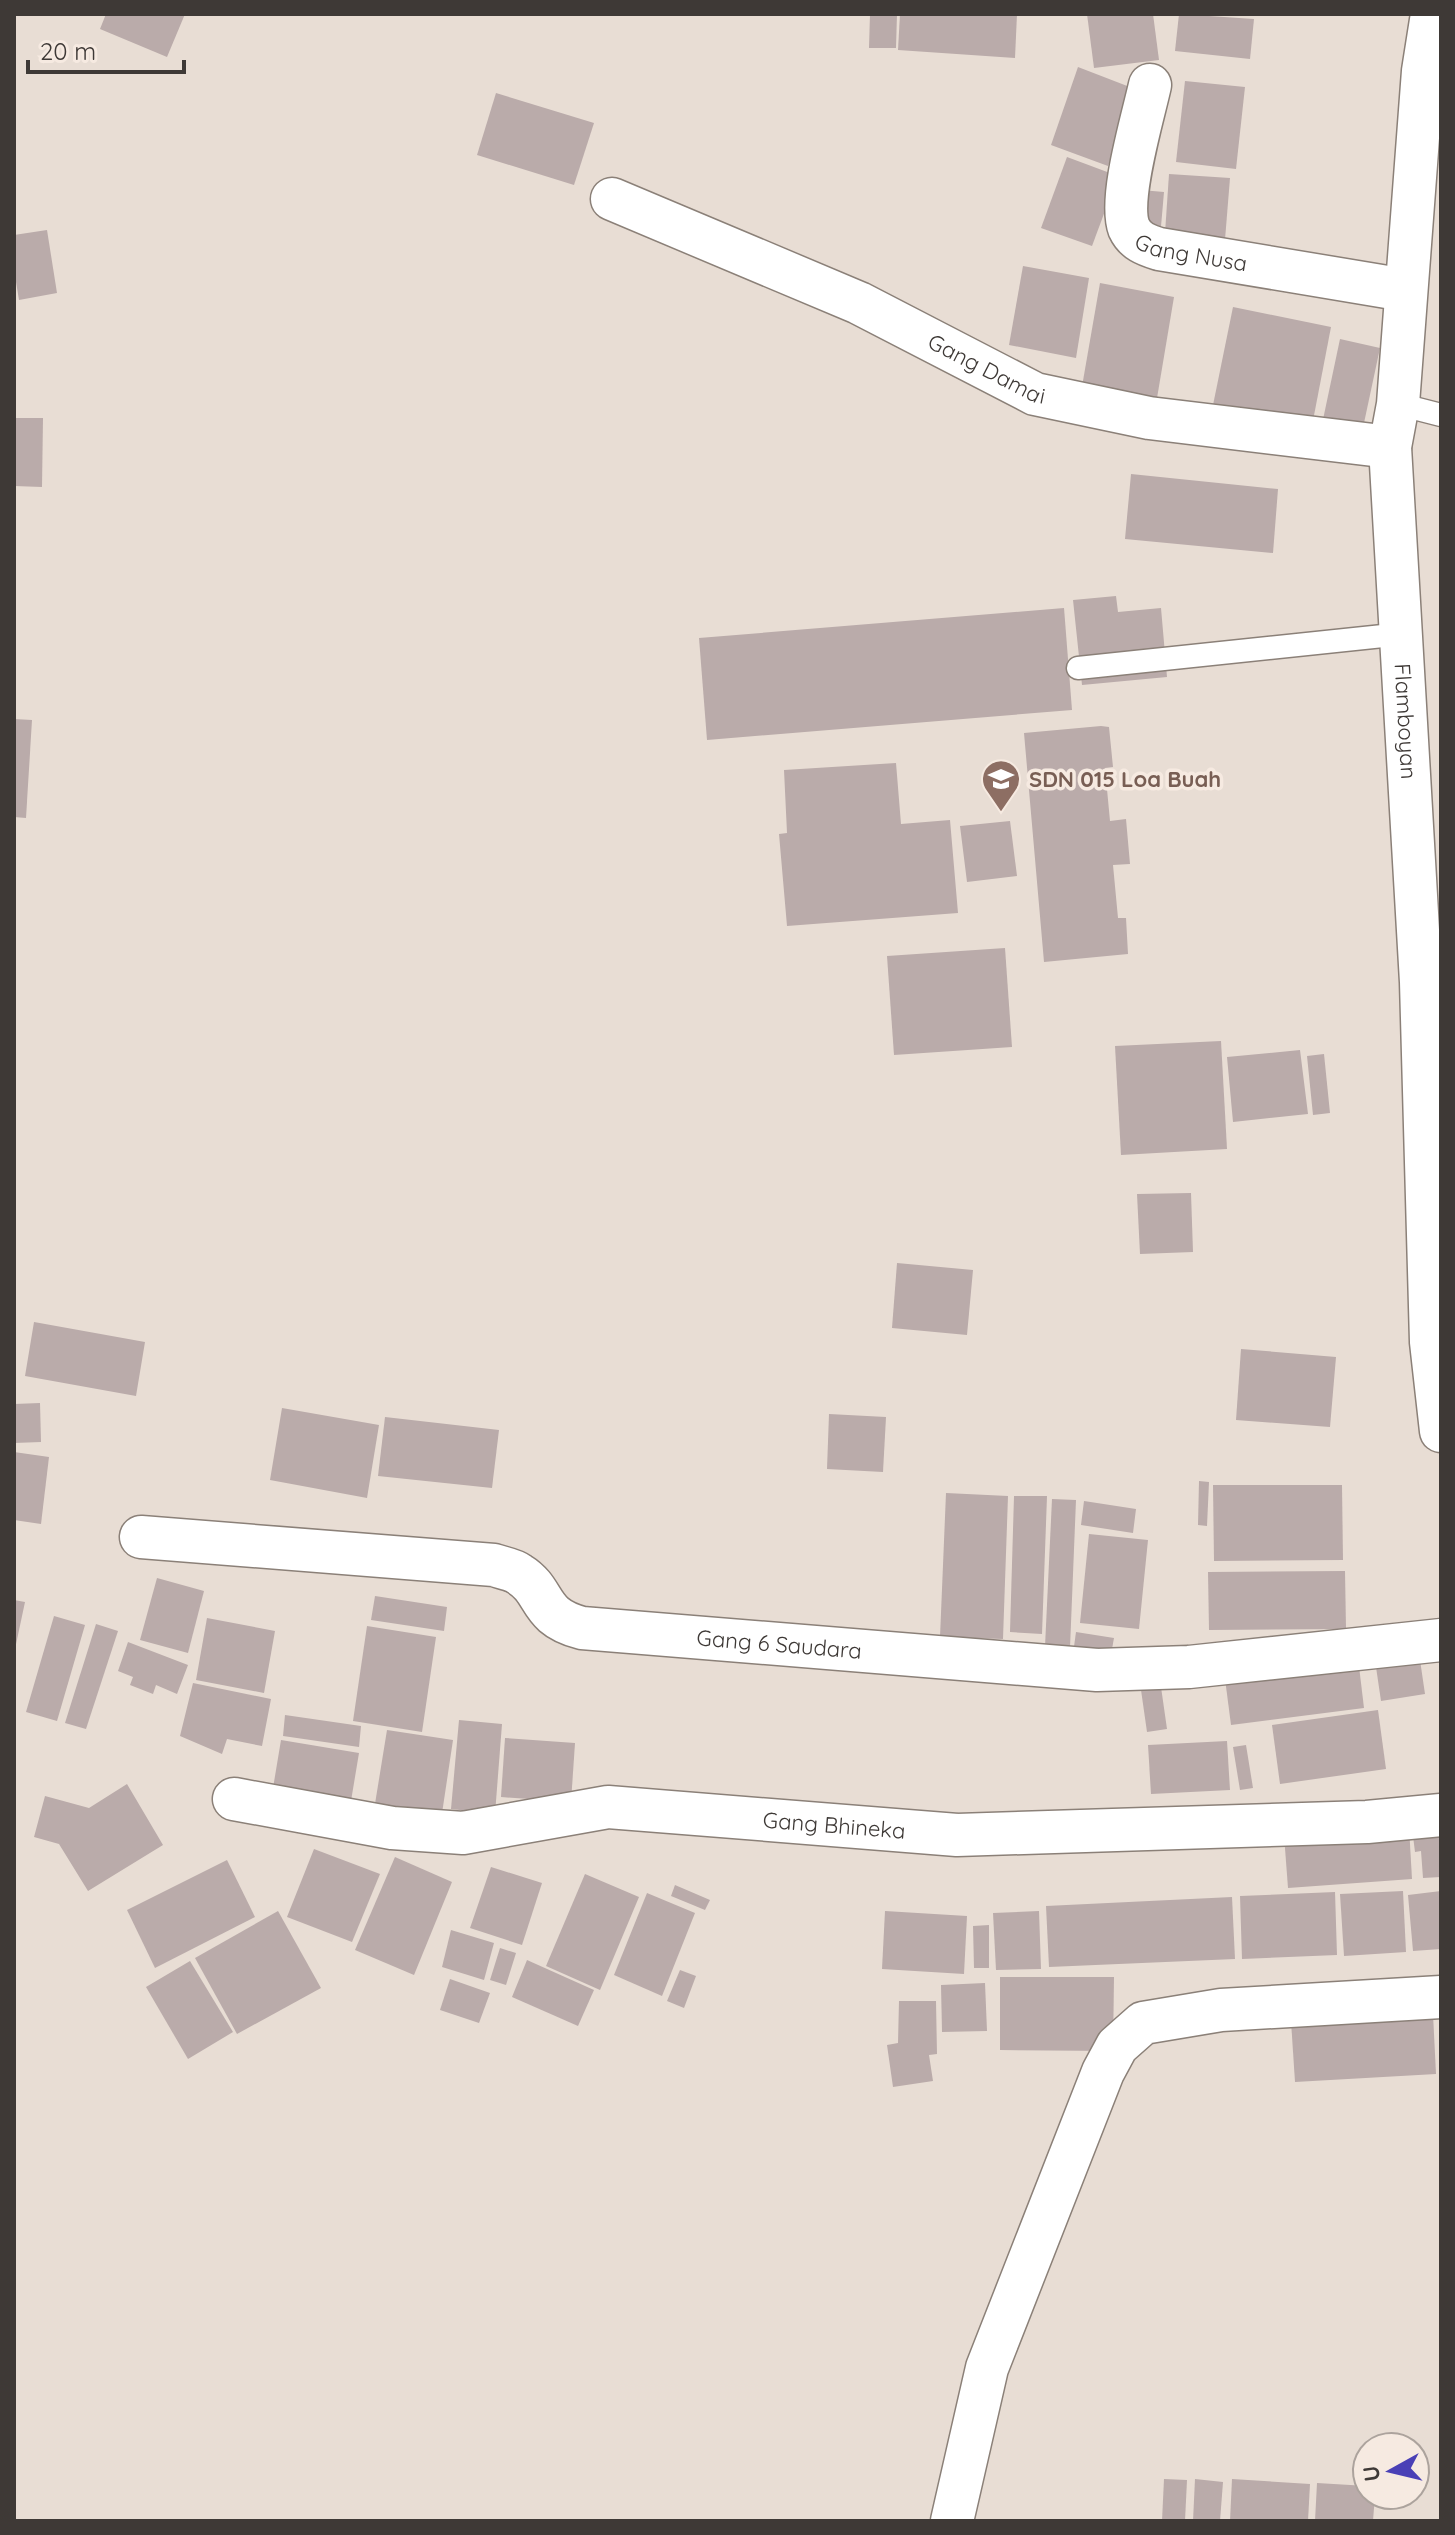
<svg xmlns="http://www.w3.org/2000/svg" width="1455" height="2535" font-family="Quicksand,sans-serif">
  <style>
    .building { fill: #baabaa }
    .lines { fill: none; stroke-linecap: round; stroke-linejoin: round }
    .lane-casing { stroke: #8b8078; stroke-width: 25 }
    .street-casing { stroke: #8b8078; stroke-width: 45 }
    .lane { stroke: #fff; stroke-width: 22 }
    .street { stroke: #fff; stroke-width: 42 }
    .labels { text-anchor: middle; stroke-width: 7; stroke-linejoin: round; paint-order: stroke }
    .street-label { font-size: 22px; fill: #3e3936; stroke: #f6eae1 }
    .education-label { font-size: 22px; font-weight: bold; fill: #785e54; stroke: #f6eae1; text-anchor: start }
  </style>
  <rect width="100%" height="100%" fill="#e8ddd4"/>
  <g class="building">
    <path d="M106 14H185L167 57 100 29Z"/>
    <path d="M870 14H897L896 48H869Z"/>
    <path d="M900 14H1017L1015 58 898 50Z"/>
    <path d="M1087 14H1153L1159 60 1094 68Z"/>
    <path d="M1179 14 1254 19 1250 59 1175 51Z"/>
    <path d="M1078 67 1135 89 1108 166 1051 145Z"/>
    <path d="M1185 81 1245 87 1236 169 1176 162Z"/>
    <path d="M496 93 594 123 574 185 477 155Z"/>
    <path d="M1067 157 1118 176 1092 246 1041 228Z"/>
    <path d="M1169 174 1230 178 1224 252 1164 248Z"/>
    <path d="M1141 190 1164 192 1160 238 1137 236Z"/>
    <path d="M47 230 57 293 19 300 14 270V235Z"/>
    <path d="M1023 266 1089 278 1076 358 1009 345Z"/>
    <path d="M1100 283 1174 297 1155 410 1080 398Z"/>
    <path d="M1233 307 1331 327 1311 431 1212 410Z"/>
    <path d="M1340 339 1380 348 1361 437 1321 429Z"/>
    <path d="M14 418H43L42 487 14 486Z"/>
    <path d="M1131 474 1278 489 1273 553 1125 539Z"/>
    <path d="M1116 596 1118 612 1161 608 1167 677 1082 685 1073 600Z"/>
    <path d="M1064 608 1072 710 707 740 699 638Z"/>
    <path d="M14 719 32 720 26 818 14 817Z"/>
    <path d="M1101 726 1109 727 1113 767 1105 768 1110 821 1126 819 1130 864 1113 865 1118 918H1126L1128 954 1044 962 1024 733Z"/>
    <path d="M896 763 901 824 950 820 958 913 787 926 779 834 787 833 784 770Z"/>
    <path d="M1010 821 1017 876 967 882 960 826Z"/>
    <path d="M1005 948 1012 1047 894 1055 887 956Z"/>
    <path d="M1221 1041 1227 1149 1121 1155 1115 1046Z"/>
    <path d="M1300 1050 1308 1114 1233 1122 1227 1057Z"/>
    <path d="M1324 1054 1330 1113 1313 1115 1307 1056Z"/>
    <path d="M1191 1193 1193 1252 1140 1254 1137 1194Z"/>
    <path d="M897 1263 973 1270 967 1335 892 1328Z"/>
    <path d="M34 1322 145 1342 136 1396 25 1376Z"/>
    <path d="M1241 1349 1336 1357 1330 1427 1236 1420Z"/>
    <path d="M40 1403 41 1442 14 1443V1404Z"/>
    <path d="M282 1408 379 1425 367 1498 270 1480Z"/>
    <path d="M829 1414 886 1417 883 1472 827 1469Z"/>
    <path d="M385 1417 499 1430 492 1488 378 1476Z"/>
    <path d="M14 1452 49 1457 41 1524 14 1520Z"/>
    <path d="M1199 1481 1209 1482 1207 1526 1198 1525Z"/>
    <path d="M1213 1485H1342L1343 1560 1214 1561Z"/>
    <path d="M946 1493 1008 1496 1003 1639 940 1637Z"/>
    <path d="M1014 1496H1047L1042 1634 1010 1632Z"/>
    <path d="M1052 1499 1076 1500 1070 1648 1045 1647Z"/>
    <path d="M1084 1501 1136 1509 1133 1533 1081 1525Z"/>
    <path d="M1089 1534 1148 1540 1139 1629 1080 1623Z"/>
    <path d="M1345 1571 1346 1629 1209 1630 1208 1572Z"/>
    <path d="M157 1578 204 1591 188 1653 140 1640Z"/>
    <path d="M375 1596 447 1607 444 1631 371 1620Z"/>
    <path d="M14 1600 25 1602 15 1649H14Z"/>
    <path d="M54 1616 85 1625 57 1721 26 1712Z"/>
    <path d="M207 1618 275 1631 264 1693 196 1680Z"/>
    <path d="M96 1624 118 1631 86 1729 65 1723Z"/>
    <path d="M367 1626 436 1637 422 1732 353 1721Z"/>
    <path d="M1076 1632 1114 1638 1110 1660 1073 1654Z"/>
    <path d="M128 1642 188 1665 177 1694 156 1685 153 1694 130 1685 133 1677 118 1671Z"/>
    <path d="M1358 1658 1364 1708 1231 1725 1224 1671Z"/>
    <path d="M1420 1660 1425 1694 1381 1701 1376 1667Z"/>
    <path d="M193 1683 271 1699 262 1746 227 1739 222 1754 180 1736Z"/>
    <path d="M1161 1687 1167 1729 1147 1732 1141 1690Z"/>
    <path d="M1378 1710 1386 1769 1280 1784 1272 1725Z"/>
    <path d="M285 1715 361 1726 359 1747 283 1736Z"/>
    <path d="M459 1720 502 1724 495 1814 451 1809Z"/>
    <path d="M387 1730 453 1740 441 1820 374 1810Z"/>
    <path d="M505 1738 575 1743 571 1802 501 1797Z"/>
    <path d="M281 1740 359 1753 350 1807 272 1794Z"/>
    <path d="M1227 1741 1230 1790 1151 1794 1148 1745Z"/>
    <path d="M1246 1745 1253 1788 1240 1790 1233 1747Z"/>
    <path d="M127 1784 163 1845 88 1891 59 1844 34 1837 45 1796 89 1808Z"/>
    <path d="M1441 1825V1877L1423 1878 1421 1851 1415 1852 1412 1828Z"/>
    <path d="M1409 1827 1412 1879 1288 1888 1284 1835Z"/>
    <path d="M314 1849 380 1874 352 1942 287 1917Z"/>
    <path d="M395 1857 452 1882 414 1975 355 1950Z"/>
    <path d="M227 1860 255 1917 155 1968 127 1910Z"/>
    <path d="M491 1867 542 1883 522 1945 470 1928Z"/>
    <path d="M585 1874 639 1897 600 1990 546 1966Z"/>
    <path d="M675 1885 710 1900 705 1910 671 1896Z"/>
    <path d="M1403 1891 1406 1952 1344 1956 1340 1894Z"/>
    <path d="M1441 1891V1949L1413 1951 1408 1895Z"/>
    <path d="M1335 1892 1337 1955 1242 1959 1240 1896Z"/>
    <path d="M647 1893 695 1913 662 1996 614 1975Z"/>
    <path d="M1232 1897 1235 1959 1049 1967 1046 1906Z"/>
    <path d="M278 1911 321 1988 237 2034 195 1958Z"/>
    <path d="M885 1911 967 1916 964 1974 882 1969Z"/>
    <path d="M1039 1911 1041 1969 996 1970 993 1913Z"/>
    <path d="M989 1925V1968H974L973 1926Z"/>
    <path d="M451 1930 494 1943 484 1980 442 1967Z"/>
    <path d="M500 1948 516 1953 506 1985 490 1980Z"/>
    <path d="M527 1960 594 1990 578 2026 512 1997Z"/>
    <path d="M190 1961 233 2032 188 2059 146 1987Z"/>
    <path d="M680 1970 696 1976 684 2008 667 2001Z"/>
    <path d="M1000 1977H1114L1113 2051 1000 2050Z"/>
    <path d="M450 1979 490 1993 479 2023 440 2010Z"/>
    <path d="M985 1983 987 2031 942 2032 941 1985Z"/>
    <path d="M899 2001H936L937 2054 929 2055 933 2081 893 2087 887 2045 898 2043Z"/>
    <path d="M1433 2014 1436 2074 1295 2082 1291 2021Z"/>
    <path d="M1164 2479 1187 2480 1185 2521H1162Z"/>
    <path d="M1195 2479 1223 2482 1220 2521H1193Z"/>
    <path d="M1232 2479 1310 2484 1308 2521H1230Z"/>
    <path d="M1317 2483 1367 2486V2495H1375L1373 2521H1315Z"/>
  </g>
  <g class="lines">
    <defs>
      <g id="lane">
        <path d="M1398 404 1441 415"/>
        <path d="M1078 668 1402 634"/>
      </g>
      <g id="street">
        <path id="s1" d="M1432 14 1423 71 1398 404 1390 447 1421 982 1431 1342 1441 1431"/>
        <path id="s2" d="M1150 85C1143 117 1118 199 1129 228 1135 241 1146 245 1159 249L1405 290"/>
        <path id="s3" d="M612 199 859 303 1035 394 1149 418 1390 447"/>
        <path id="s4" d="M141 1537 494 1565C502 1568 512 1569 519 1574 548 1592 536 1616 582 1628L1097 1670 1189 1667 1441 1640"/>
        <path id="s5" d="M234 1799 392 1828 463 1833 608 1807 957 1835 1367 1822 1441 1815"/>
        <path d="M952 2521 987 2368 1103 2072 1117 2046 1143 2023 1221 2010 1441 1997"/>
      </g>
    </defs>
    <use href="#lane" class="lane-casing"/>
    <use href="#street" class="street-casing"/>
    <use href="#lane" class="lane"/>
    <use href="#street" class="street"/>
  </g>
  <defs>
    <symbol id="school-pin" viewBox="-11 -11 22 30"><path d="M0 17L-7.5 6A9.5 9.5 0 1 1 7.5 6Z" fill="#8d6e63" stroke="#f6eae1"/><path d="M0-5L7-2L0 1L-7-2ZM-4 1L0 2.5L4 1V4Q0 6-4 4Z" fill="#fff"/></symbol>
  </defs>
  <g fill-rule="evenodd">
    <use href="#school-pin" x="979" y="757" width="44" height="60"/>
  </g>
  <g class="labels">
    <g class="street-label">
      <text dy="8" stroke="none"><textPath href="#s2" startOffset="216">Gang Nusa</textPath></text>
      <text dy="8" stroke="none"><textPath href="#s3" startOffset="412">Gang Damai</textPath></text>
      <text dy="8" stroke="none"><textPath href="#s1" startOffset="710">Flamboyan</textPath></text>
      <text dy="8" stroke="none"><textPath href="#s4" startOffset="664">Gang 6 Saudara</textPath></text>
      <text dy="8" stroke="none"><textPath href="#s5" startOffset="606">Gang Bhineka</textPath></text>
    </g>
    <g class="education-label">
      <text x="1029" y="787">SDN 015 Loa Buah</text>
    </g>
  </g>
  <rect width="1455" height="2535" fill="none" stroke="#3e3936" stroke-width="32"/>
  <g transform="translate(1391 2471) rotate(262)"><circle r="38" fill="#f6eae1" stroke="#aca39d" stroke-width="2"/>
  <path d="M0-6L14 30L0 20L-14 30Z" fill="#4a40b6"/>
  <text y="-12" font-size="22" font-weight="bold" text-anchor="middle" fill="#3e3936">U</text>
  </g>
  <path d="M28 60v12h156v-12" fill="none" stroke="#3e3936" stroke-width="4"/>
  <text x="40" y="60" font-size="24" fill="#3e3936" stroke="#f6eae1" stroke-width="6" paint-order="stroke">20 m</text>
</svg>
